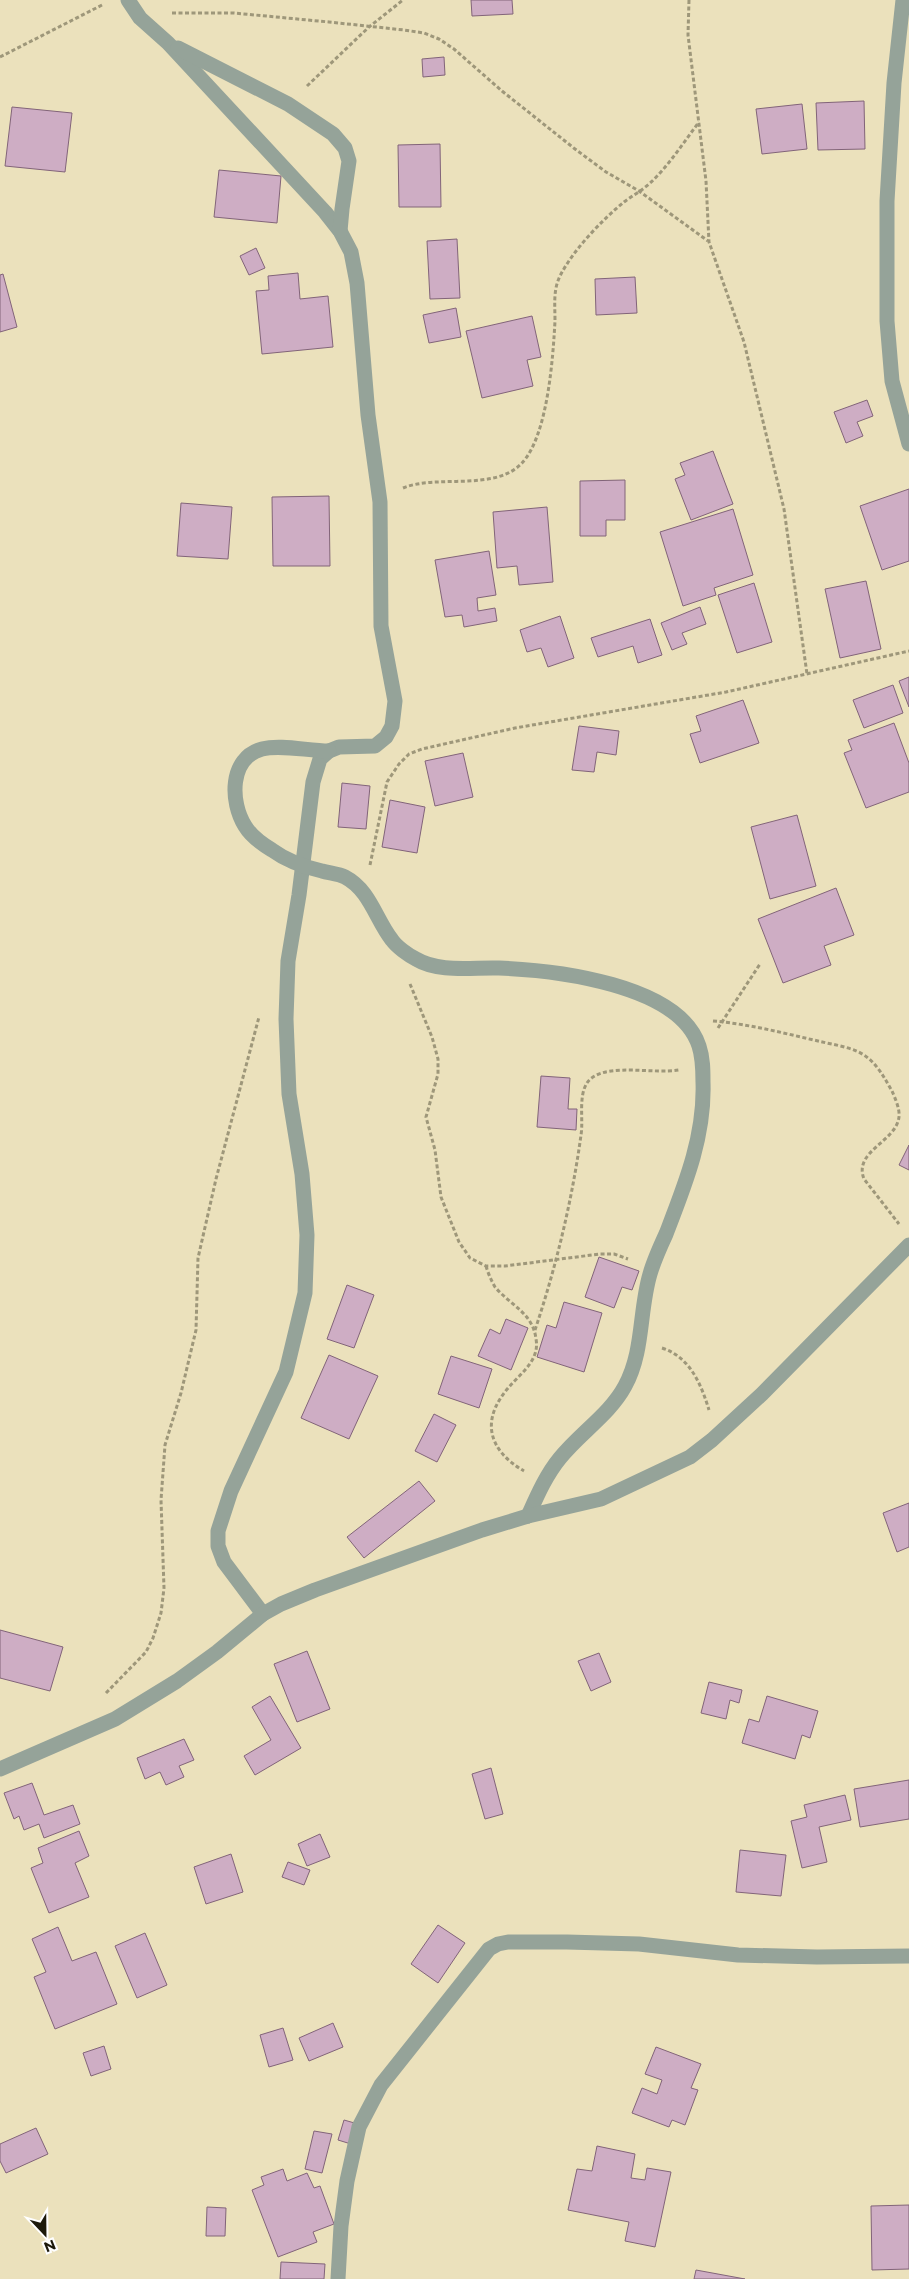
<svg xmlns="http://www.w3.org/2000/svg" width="909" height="2279" font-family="Montserrat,sans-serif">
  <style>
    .building { fill: #ceadc4; stroke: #826479 }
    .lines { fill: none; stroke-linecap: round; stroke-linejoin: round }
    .path { stroke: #9e977a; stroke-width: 3; stroke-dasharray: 4 2.5; stroke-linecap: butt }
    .minor { stroke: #95a399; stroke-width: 15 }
  </style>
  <rect width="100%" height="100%" fill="#ebe1bc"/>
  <g class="building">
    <path d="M471 0H512L513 14 472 16Z"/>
    <path d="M444 57 445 75 423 77 422 59Z"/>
    <path d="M864 101 865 149 818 150 816 103Z"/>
    <path d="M802 104 807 149 762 154 756 109Z"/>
    <path d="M12 107 72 113 65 172 5 166Z"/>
    <path d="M440 144 441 207H399L398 145Z"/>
    <path d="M219 170 281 176 277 223 214 217Z"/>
    <path d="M457 239 460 298 430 299 427 241Z"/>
    <path d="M256 248 265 268 249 275 240 256Z"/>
    <path d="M298 273 300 299 328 296 333 347 262 354 256 291 269 290 268 276Z"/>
    <path d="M3 274 17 327 0 332V275Z"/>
    <path d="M635 277 637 313 596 315 595 279Z"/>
    <path d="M456 308 461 337 429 343 423 315Z"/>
    <path d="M532 316 541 357 527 360 533 386 482 398 466 331Z"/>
    <path d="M867 400 873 416 857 422 863 436 846 443 834 412Z"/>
    <path d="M713 451 733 504 691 520 675 479 685 475 680 463Z"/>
    <path d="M625 480V520H606V536H580V481Z"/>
    <path d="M909 489V561L882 570 860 506Z"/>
    <path d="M329 496 330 566H273L272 497Z"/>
    <path d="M181 503 232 507 228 559 177 556Z"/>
    <path d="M547 507 553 582 519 585 517 566 497 568 493 512Z"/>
    <path d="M733 509 753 575 714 588 716 595 683 606 660 532Z"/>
    <path d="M489 551 496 595 477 598 478 611 495 608 497 621 464 627 462 615 445 617 435 560Z"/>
    <path d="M866 581 881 649 840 658 825 589Z"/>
    <path d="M754 583 772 642 737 653 718 595Z"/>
    <path d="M700 607 706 624 682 633 687 644 672 650 661 623Z"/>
    <path d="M560 616 574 658 548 667 541 648 527 652 520 630Z"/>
    <path d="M650 619 662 655 638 663 633 646 598 657 591 638Z"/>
    <path d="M909 677V707L899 681Z"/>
    <path d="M893 685 903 713 864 728 853 700Z"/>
    <path d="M743 700 759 743 700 763 690 734 701 731 696 716Z"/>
    <path d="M894 723 909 763V792L866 808 844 753 852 750 848 740Z"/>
    <path d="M579 726 619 731 616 755 597 752 594 772 572 770Z"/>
    <path d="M463 753 473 797 435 806 425 761Z"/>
    <path d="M342 783 370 786 366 829 338 827Z"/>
    <path d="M390 800 425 807 417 853 382 847Z"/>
    <path d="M797 815 816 886 770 899 751 827Z"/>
    <path d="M836 888 854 935 824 946 831 965 783 983 758 919Z"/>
    <path d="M541 1076 570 1078 568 1109H577L576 1130 537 1127Z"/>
    <path d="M909 1145V1170L899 1165Z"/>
    <path d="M599 1257 639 1271 632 1290 622 1287 614 1308 585 1297Z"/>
    <path d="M347 1285 374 1295 354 1348 327 1339Z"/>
    <path d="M564 1302 602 1313 584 1372 537 1357 547 1325 556 1328Z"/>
    <path d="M506 1319 528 1328 511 1370 478 1356 490 1329 500 1334Z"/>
    <path d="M329 1355 378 1376 349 1439 301 1418Z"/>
    <path d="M451 1356 492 1369 479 1408 438 1394Z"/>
    <path d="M434 1414 456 1425 437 1462 415 1451Z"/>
    <path d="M419 1481 435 1501 364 1558 347 1537Z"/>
    <path d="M909 1503V1547L897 1552 883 1513Z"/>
    <path d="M0 1630 63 1647 50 1691 0 1678Z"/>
    <path d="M307 1651 330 1709 297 1722 274 1664Z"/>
    <path d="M599 1653 611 1682 591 1691 578 1661Z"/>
    <path d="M709 1682 742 1690 739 1703 730 1700 726 1719 701 1713Z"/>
    <path d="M270 1696 301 1748 255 1775 244 1756 271 1740 252 1707Z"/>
    <path d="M767 1696 818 1711 810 1738 802 1735 795 1759 742 1743 749 1719 759 1722Z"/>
    <path d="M184 1739 194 1760 179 1766 184 1777 166 1785 160 1772 145 1779 137 1758Z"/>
    <path d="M491 1768 503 1814 485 1819 472 1774Z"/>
    <path d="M909 1780V1819L860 1827 854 1789Z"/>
    <path d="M32 1783 44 1815 73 1805 80 1824 44 1838 39 1824 24 1830 19 1816 14 1819 4 1793Z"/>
    <path d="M845 1795 851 1820 819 1827 827 1862 802 1868 791 1821 807 1817 804 1805Z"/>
    <path d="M79 1831 89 1856 75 1863 89 1897 49 1913 31 1868 43 1863 38 1848Z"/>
    <path d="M320 1834 330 1857 307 1866 298 1844Z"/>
    <path d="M740 1850 786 1855 781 1896 736 1892Z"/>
    <path d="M231 1854 243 1892 206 1904 194 1867Z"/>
    <path d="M288 1862 310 1870 304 1885 282 1877Z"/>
    <path d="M438 1925 465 1943 438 1983 411 1964Z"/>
    <path d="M58 1927 72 1961 96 1952 117 2004 55 2029 34 1977 46 1972 32 1939Z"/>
    <path d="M145 1933 167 1985 137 1998 115 1946Z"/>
    <path d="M333 2023 343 2047 309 2061 299 2038Z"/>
    <path d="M283 2028 293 2060 269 2067 260 2035Z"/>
    <path d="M104 2046 111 2069 91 2076 83 2053Z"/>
    <path d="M656 2047 701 2064 691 2088 698 2090 685 2125 672 2120 669 2127 632 2113 642 2088 657 2094 662 2080 645 2074Z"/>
    <path d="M344 2120 358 2124 351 2144 338 2140Z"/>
    <path d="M36 2128 48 2154 6 2173 0 2161V2144Z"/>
    <path d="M314 2131 332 2134 322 2173 305 2169Z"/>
    <path d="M597 2146 635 2154 631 2178 645 2180 647 2168 671 2172 655 2247 625 2241 629 2222 568 2210 577 2169 592 2171Z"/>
    <path d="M283 2169 287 2181 307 2173 314 2188 320 2186 334 2224 313 2232 317 2242 278 2257 252 2190 264 2185 261 2177Z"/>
    <path d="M909 2205V2269L872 2270 871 2206Z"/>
    <path d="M207 2207 226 2208 225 2236H206Z"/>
    <path d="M281 2262 325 2264 324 2279H280Z"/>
    <path d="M696 2270 745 2279H694Z"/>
  </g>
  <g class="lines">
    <g class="path">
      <path d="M689 0 688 35 706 181 709 242 744 342 784 509 807 674"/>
      <path d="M172 13H234L329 22 404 30 424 33 439 39 454 49 502 91 575 149 606 172 639 191 708 241"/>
      <path d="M0 57 104 4"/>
      <path d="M307 86 369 27 403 0"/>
      <path d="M403 488C437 474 495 492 522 463 548 435 553 357 555 321 555 305 553 290 560 276 573 250 602 220 624 202 632 196 641 191 649 184 668 167 683 143 699 122"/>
      <path d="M370 865 387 782 399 764 409 754 422 749 515 728 726 692 909 651"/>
      <path d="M410 984 432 1037 438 1059V1074L426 1117 435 1150 441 1197 459 1242 470 1258 486 1266H505L600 1254H614L628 1259"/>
      <path d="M713 1021C749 1024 783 1033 818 1041 834 1045 855 1047 868 1058 879 1067 885 1079 892 1091 895 1098 900 1109 899 1117 896 1142 853 1151 864 1179L899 1224"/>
      <path d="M718 1028 760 964"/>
      <path d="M486 1266C488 1273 491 1280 495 1287 510 1305 533 1313 536 1339 540 1360 521 1373 509 1387 480 1420 488 1450 524 1471"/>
      <path d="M535 1330C556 1267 572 1201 581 1135 584 1118 576 1088 593 1077 613 1064 654 1074 679 1070"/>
      <path d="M662 1348C690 1357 701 1384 709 1410"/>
      <path d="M106 1693 146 1652 153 1638 161 1613 164 1588 161 1500 165 1445 181 1393 196 1330 198 1258 216 1179 259 1017"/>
    </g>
    <g class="minor">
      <path d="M128 0 140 18 168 43 325 212 340 231 351 252 357 283 368 415 380 502 381 626 395 701 392 726 386 737 375 746 339 747 329 751 320 759 313 782 299 895 288 961 286 1019 289 1094 302 1174 307 1235 305 1293 286 1372 231 1491 218 1531V1546L224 1562 263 1614"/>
      <path d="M903 0 894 83 887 201V321L892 381 909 444"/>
      <path d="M178 48 288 104 333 134 345 148 349 161 342 209 340 231"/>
      <path d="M329 751C308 751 281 744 262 749 229 758 230 802 245 826 251 836 262 844 272 850 287 861 304 867 322 871 329 873 339 874 345 877 370 890 376 920 392 940 397 947 408 955 416 959 439 973 473 967 499 968 554 970 679 984 699 1046 703 1058 703 1070 703 1082 705 1136 685 1185 666 1234 660 1247 654 1260 650 1274 639 1311 644 1351 625 1386 610 1414 580 1433 560 1458 546 1475 537 1496 528 1516"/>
      <path d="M0 1769 115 1719 177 1681 217 1652 263 1614 281 1604 315 1590 482 1530 528 1516 601 1499 690 1457 712 1440 762 1394 909 1245"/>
      <path d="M338 2279 341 2226 347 2181 359 2127 381 2085 489 1949 498 1944 508 1942H567L639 1944 738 1955 817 1957 909 1956"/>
    </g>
  </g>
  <g transform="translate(45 2234) rotate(158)" stroke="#ffffff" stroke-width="4" paint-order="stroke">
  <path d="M0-4L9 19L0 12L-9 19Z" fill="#1c190b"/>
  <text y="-8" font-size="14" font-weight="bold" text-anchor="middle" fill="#1c190b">N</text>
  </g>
</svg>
